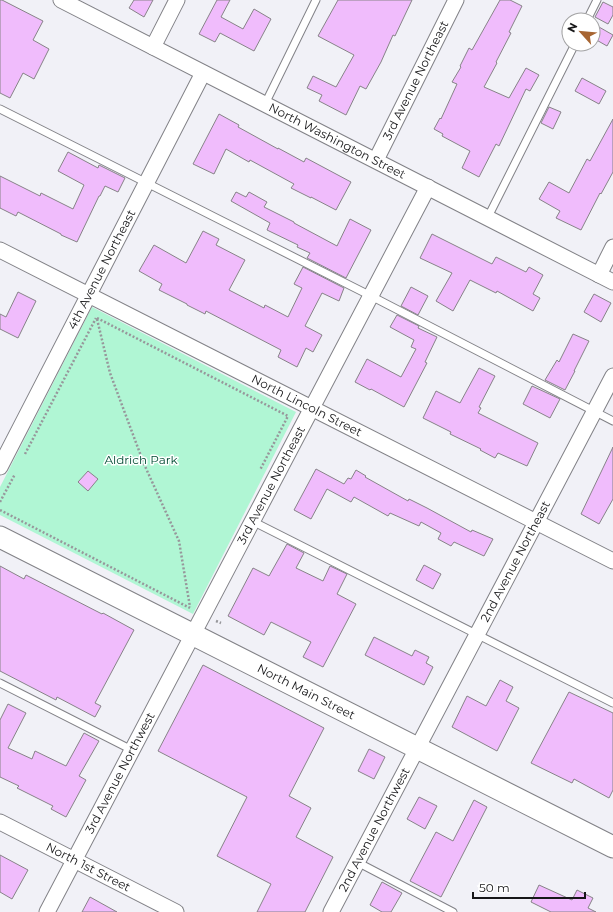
<svg xmlns="http://www.w3.org/2000/svg" width="613" height="912" font-family="Montserrat,sans-serif">
  <style>
    .green { fill: #b0f6d4 }
    .building { fill: #f0bcfc; stroke: #878388 }
    .lines { fill: none; stroke-linecap: round; stroke-linejoin: round }
    .lane-casing { stroke: #828287; stroke-width: 9 }
    .street-casing { stroke: #828287; stroke-width: 17 }
    .secondary-casing { stroke: #828287; stroke-width: 23 }
    .path { stroke: #97979b; stroke-width: 2.5; stroke-dasharray: 2 2; stroke-linecap: butt }
    .lane { stroke: #fff; stroke-width: 7 }
    .street { stroke: #fff; stroke-width: 15 }
    .secondary { stroke: #fff; stroke-width: 21 }
    .labels { text-anchor: middle; stroke-width: 3; stroke-linejoin: round; paint-order: stroke }
    .street-label { font-size: 12px; fill: #161618; stroke: #fff }
    .park-label { font-size: 12px; fill: #004b33; stroke: #fff }
  </style>
  <rect width="100%" height="100%" fill="#f1f1f7"/>
  <path class="green" d="M92 307 296 412 193 614 0 515V487Z"/>
  <g class="building">
    <path d="M0 0H2L43 21 33 40 49 49 34 79 23 73 10 98 0 93Z"/>
    <path d="M134 0H153L144 17 129 8Z"/>
    <path d="M217 0H230L221 17 243 29 254 9 271 19 254 51 220 33 215 42 199 34Z"/>
    <path d="M338 0H412L395 36 393 35 381 62 366 89 360 86 346 115 319 101 322 95 307 88 313 76 336 87 354 55 318 36Z"/>
    <path d="M500 0H510L522 6 509 32 511 33 496 62 497 63 484 87 509 98 526 68 539 75 530 91 526 89 499 146 496 144 479 177 462 168 470 151 442 136 443 134 434 129 440 118 441 119 457 84 452 82 461 67 460 66 469 48 472 50Z"/>
    <path d="M603 2 613 7V15L608 24 595 17Z"/>
    <path d="M599 27 613 35 607 46 593 38Z"/>
    <path d="M582 78 606 91 599 104 575 91Z"/>
    <path d="M549 107 561 112 553 129 541 123Z"/>
    <path d="M219 114 239 125 238 127 278 149V148L304 162 306 158 351 182 336 210 311 197V198L291 188 294 184 250 160 249 162 226 149 214 174 193 164Z"/>
    <path d="M613 119V172L601 194 600 193 581 230 556 218 560 211 539 199 549 182 569 193 587 159 590 161Z"/>
    <path d="M68 152 98 168 99 165 125 178 118 192 105 186 100 196H99L77 242 61 235V234L18 212 16 216 0 208V176L40 196 41 193 73 209 84 185 58 171Z"/>
    <path d="M236 192 246 197 249 192 267 202 264 207 294 222V223L337 246 350 219 371 230 346 278 307 258 310 253 297 247 298 245 267 230 270 223 231 201Z"/>
    <path d="M203 231 219 239 216 245 245 260 229 290 264 308 265 305 288 317 302 288 294 284 303 267 344 288 339 301 322 293 305 326 322 335 313 352 306 348 297 367 278 357 281 350 206 311 205 314 187 305V304L159 290 162 284 139 271 154 245 186 263Z"/>
    <path d="M432 234 492 264 496 257 526 272 529 267 543 275 533 294 540 298 533 311 497 291 496 293 470 280 453 311 436 301 452 273 420 258Z"/>
    <path d="M411 287 428 296 418 315 401 306Z"/>
    <path d="M18 292 36 301 18 338 0 329V314L6 317Z"/>
    <path d="M594 294 611 303 601 322 584 312Z"/>
    <path d="M397 315 419 326 418 328 437 337 425 362 427 363 404 407 371 389 370 390 355 382 367 359 401 377 416 349 411 347 414 340 390 327Z"/>
    <path d="M573 334 589 341 574 371H575L565 390 545 380 557 360 559 362Z"/>
    <path d="M479 368 495 376 479 407 481 408 478 413 538 443 527 466 498 453 495 458 480 450 481 449 450 434 451 432 423 418 436 391 460 403Z"/>
    <path d="M532 386 560 399 550 418 523 404Z"/>
    <path d="M613 447V499L599 524 581 514Z"/>
    <path d="M316 469 344 484 348 478 351 479 356 470 366 476 365 477 408 501 409 499 427 508 471 532 472 530 493 539 484 556 454 542 451 546 438 539 441 533 421 522 419 526 390 513 388 516 354 497 351 502 327 489 311 519 294 510Z"/>
    <path d="M88 471 98 479 88 491 78 482Z"/>
    <path d="M287 544 304 553 296 568 323 581 330 566 347 574 337 594 356 604 323 667 303 657 311 642 271 622 264 635 228 616 253 568 269 576Z"/>
    <path d="M424 565 441 574 433 589 416 580Z"/>
    <path d="M0 566 24 579 26 575 102 614 103 613 134 630 95 703 101 706 95 717 57 697 56 700 0 671Z"/>
    <path d="M374 637 412 656 415 650 429 657 426 663 433 667 424 685 365 655Z"/>
    <path d="M203 665 324 728 289 796 311 808 296 837 333 857 305 912H257L271 884 217 856 247 797 158 751Z"/>
    <path d="M500 680 513 687 506 701 519 708 497 751 452 727 467 696 486 706Z"/>
    <path d="M569 692 613 713V790L609 798 574 779 572 783 531 763Z"/>
    <path d="M8 704 26 713 8 748 32 759 35 751 66 766 84 733 99 741 79 776 86 780 66 817 51 809 53 806 17 788 19 786 0 777V720Z"/>
    <path d="M369 749 385 757 374 779 358 771Z"/>
    <path d="M419 797 437 806 425 829 407 819Z"/>
    <path d="M474 800 487 807 441 897 410 881 436 832 453 841Z"/>
    <path d="M0 855 28 870 12 899 0 892Z"/>
    <path d="M382 882 402 893 391 912H382L370 905Z"/>
    <path d="M539 885 572 900 577 890 593 898 588 908 596 912H551L531 902Z"/>
    <path d="M90 897 117 912H82Z"/>
  </g>
  <g class="lines">
    <defs>
      <g id="lane">
        <path d="M587 20 597 0"/>
        <path d="M265 104 316 0"/>
        <path d="M0 109 371 296 613 421"/>
        <path d="M488 217 575 44"/>
        <path d="M252 521 613 703"/>
        <path d="M0 683 132 750"/>
        <path d="M357 862 453 912"/>
      </g>
      <g id="street">
        <path id="s1" d="M61 0 613 282"/>
        <path d="M153 47 177 0"/>
        <path id="s2" d="M376 160 456 0"/>
        <path id="s3" d="M0 250 613 561"/>
        <path d="M599 275 613 247"/>
        <path id="s4" d="M0 467 203 73"/>
        <path id="s5" d="M0 822 176 912"/>
        <path id="s6" d="M47 912 428 187"/>
        <path id="s7" d="M331 912 613 376"/>
      </g>
      <g id="secondary">
        <path id="s8" d="M0 537 613 847"/>
      </g>
    </defs>
    <use href="#lane" class="lane-casing"/>
    <use href="#street" class="street-casing"/>
    <use href="#secondary" class="secondary-casing"/>
    <g class="path">
      <path d="M97 318 288 416 260 470"/>
      <path d="M97 319 110 373 144 464 179 541 190 607"/>
      <path d="M25 454 96 318"/>
      <path d="M0 502 15 474"/>
      <path d="M0 510 190 608"/>
      <path d="M216 621 221 623"/>
    </g>
    <use href="#lane" class="lane"/>
    <use href="#street" class="street"/>
    <use href="#secondary" class="secondary"/>
  </g>
  <g class="labels">
    <g class="street-label">
      <text dy="4" stroke="none"><textPath href="#s2" startOffset="89">3rd Avenue Northeast</textPath></text>
      <text dy="4" stroke="none"><textPath href="#s1" startOffset="310">North Washington Street</textPath></text>
      <text dy="4" stroke="none"><textPath href="#s4" startOffset="222">4th Avenue Northeast</textPath></text>
      <text dy="4" stroke="none"><textPath href="#s3" startOffset="344">North Lincoln Street</textPath></text>
      <text dy="4" stroke="none"><textPath href="#s6" startOffset="482">3rd Avenue Northeast</textPath></text>
      <text dy="4" stroke="none"><textPath href="#s7" startOffset="396">2nd Avenue Northeast</textPath></text>
      <text dy="4" stroke="none"><textPath href="#s8" startOffset="343">North Main Street</textPath></text>
      <text dy="4" stroke="none"><textPath href="#s6" startOffset="157">3rd Avenue Northwest</textPath></text>
      <text dy="4" stroke="none"><textPath href="#s7" startOffset="93">2nd Avenue Northwest</textPath></text>
      <text dy="4" stroke="none"><textPath href="#s5" startOffset="99">North 1st Street</textPath></text>
    </g>
    <g class="park-label">
      <text x="141" y="464">Aldrich Park</text>
    </g>
  </g>
  <g transform="translate(581 32) rotate(297)"><circle r="19" fill="#ffffff" stroke="#a2a2a3"/>
  <path d="M0-3L7 15L0 10L-7 15Z" fill="#a76532"/>
  <text y="-6" font-size="11" font-weight="bold" text-anchor="middle" fill="#161618">N</text>
  </g>
  <path d="M473 892v6h112v-6" fill="none" stroke="#161618" stroke-width="2"/>
  <text x="479" y="892" font-size="12" fill="#161618" stroke="#ffffff" stroke-width="3" paint-order="stroke">50 m</text>
</svg>
